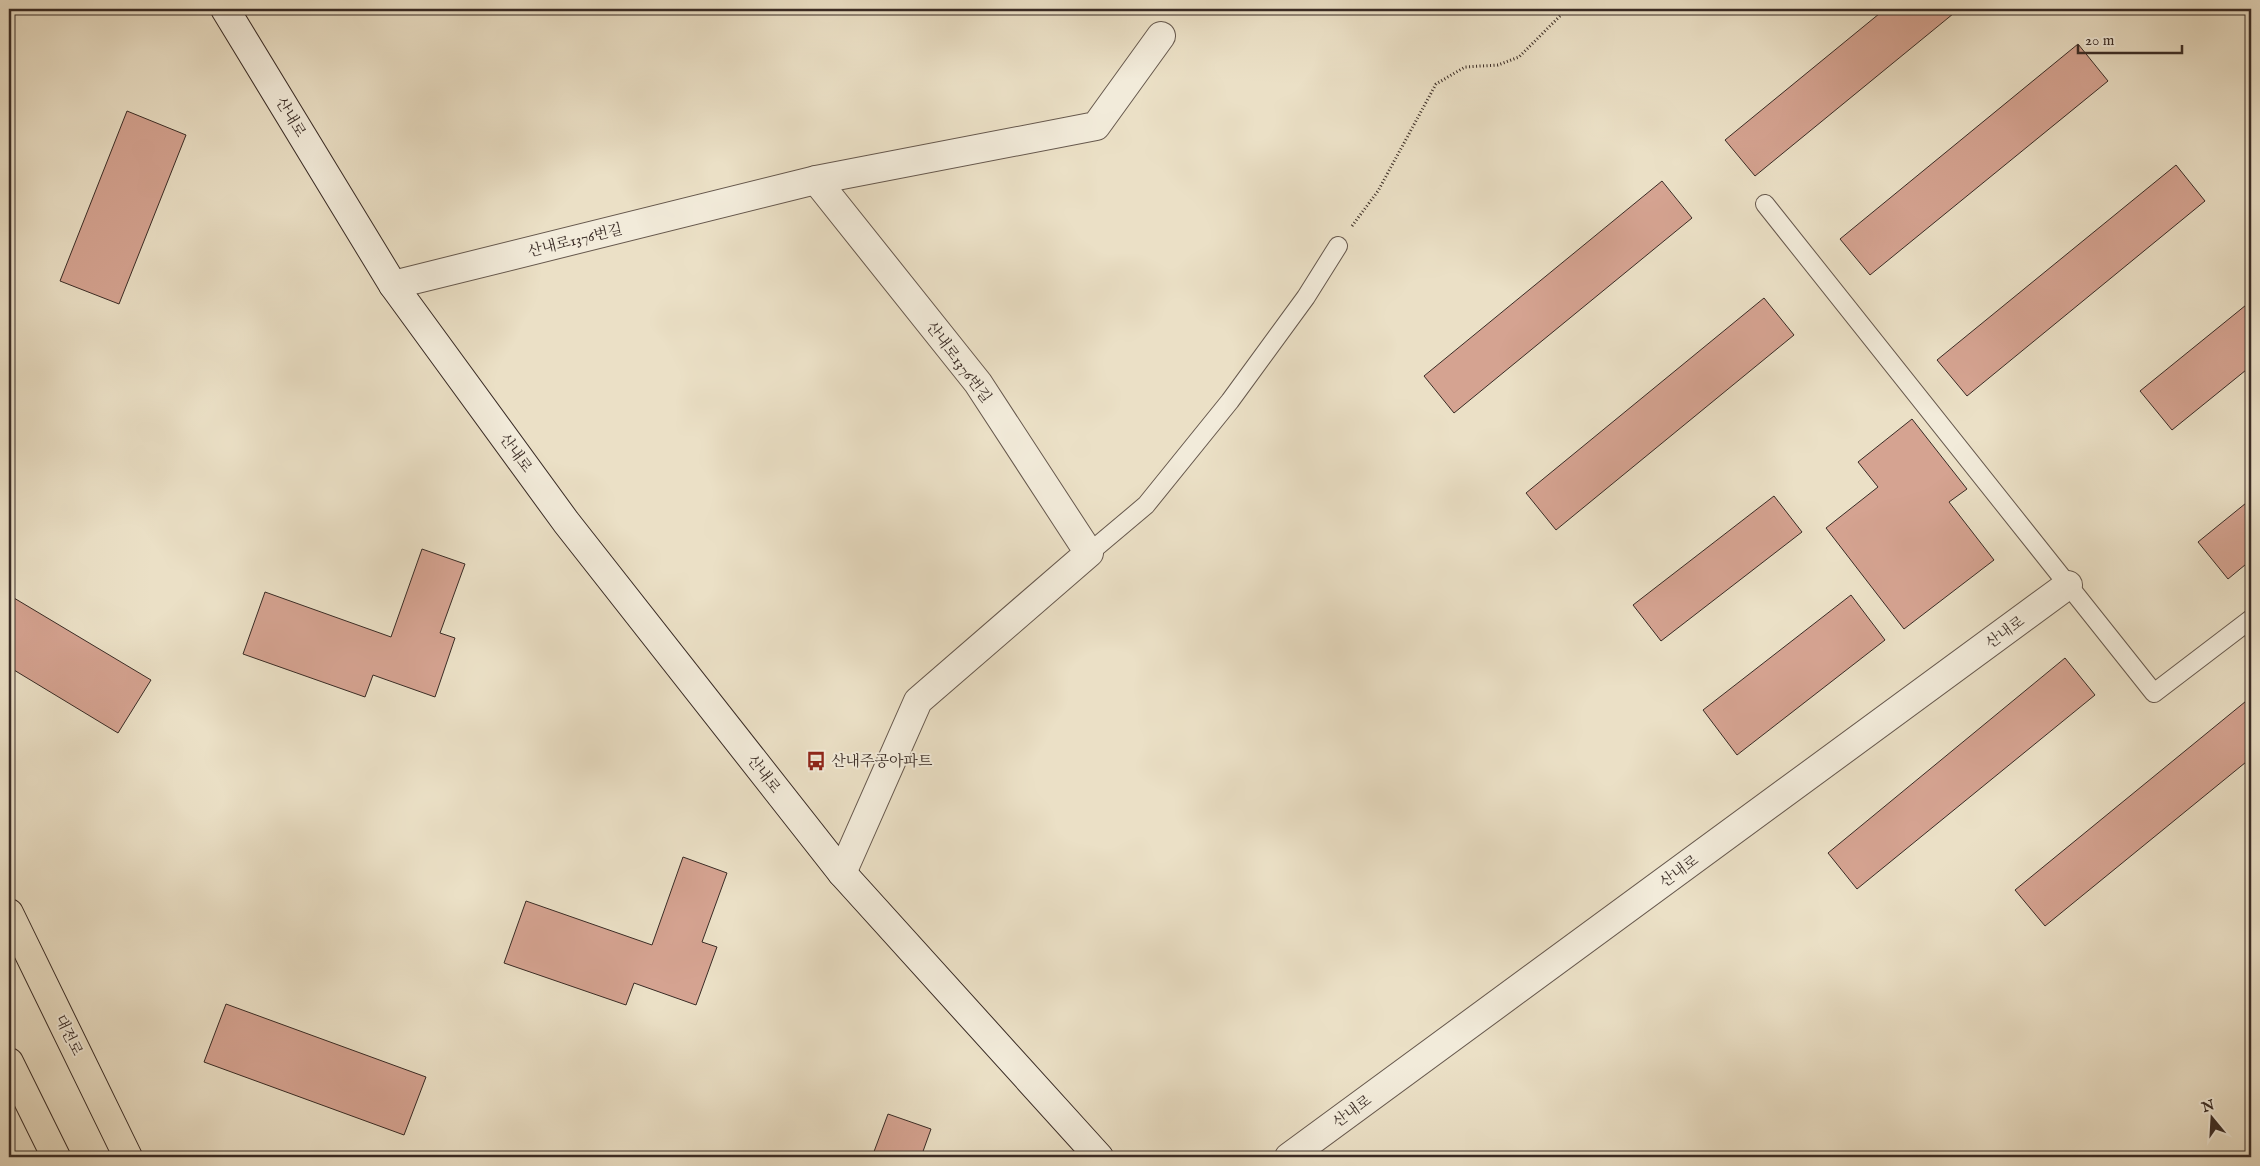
<svg xmlns="http://www.w3.org/2000/svg" width="2260" height="1166" font-family="'IM FELL English','Noto Serif KR',serif">
  <style>
    .building { fill: #d5a391; stroke: #392b25 }
    .lines { fill: none; stroke-linecap: round; stroke-linejoin: round }
    .lane-casing { stroke: #66584d; stroke-width: 20 }
    .street-casing { stroke: #66584d; stroke-width: 30 }
    .secondary-casing { stroke: #392b25; stroke-width: 30 }
    .primary-casing { stroke: #392b25; stroke-width: 30 }
    .path { stroke: #392b25; stroke-width: 3; stroke-dasharray: 1 2.5; stroke-linecap: butt }
    .lane { stroke: #f2ebda; stroke-width: 18 }
    .street { stroke: #f2ebda; stroke-width: 28 }
    .secondary { stroke: #f2ebda; stroke-width: 28 }
    .primary { stroke: #ebe0c6; stroke-width: 28 }
    .labels { text-anchor: middle; stroke-width: 4; stroke-linejoin: round; paint-order: stroke }
    .street-label { font-size: 15px; fill: #392b25; stroke: #f2ebda }
    .poi-label { font-size: 15px; fill: #392b25; stroke: #f2ebda; text-anchor: start }
  </style>
  <rect width="100%" height="100%" fill="#ebe0c6"/>
  <filter id="stains"><feTurbulence type="fractalNoise" baseFrequency=".004" numOctaves="4"/><feColorMatrix values="0 0 0 0 .2 0 0 0 0 .09 0 0 0 0 .02 0 0 0 .5 -.17"/></filter>
  <radialGradient id="worn" r=".72"><stop offset=".6" stop-color="#630" stop-opacity="0"/><stop offset="1" stop-color="#630" stop-opacity=".3"/></radialGradient>
  <g class="building">
    <path d="M1885 9H1959L1755 176 1725 140Z"/>
    <path d="M2078 44 2108 81 1870 275 1840 239Z"/>
    <path d="M127 111 186 135 119 304 60 281Z"/>
    <path d="M2176 165 2205 201 1967 396 1937 360Z"/>
    <path d="M1662 181 1692 218 1454 413 1424 376Z"/>
    <path d="M1764 298 1794 335 1556 530 1526 493Z"/>
    <path d="M2251 301V366L2172 430 2140 391Z"/>
    <path d="M1912 419 1967 489 1949 502 1994 560 1904 629 1826 528 1878 487 1858 462Z"/>
    <path d="M1774 496 1802 532 1661 641 1633 605Z"/>
    <path d="M2251 499V560L2228 579 2198 542Z"/>
    <path d="M422 549 465 564 440 633 455 638 435 697 373 675 365 697 243 654 265 592 391 637Z"/>
    <path d="M9 595 151 680 118 733 9 667Z"/>
    <path d="M1851 595 1885 640 1737 755 1703 710Z"/>
    <path d="M2065 658 2095 695 1857 889 1828 853Z"/>
    <path d="M2251 697V758L2045 926 2015 890Z"/>
    <path d="M683 857 727 873 702 942 717 947 696 1005 634 983 626 1005 504 963 526 901 652 945Z"/>
    <path d="M226 1004 426 1077 404 1135 204 1062Z"/>
    <path d="M888 1114 931 1129 921 1157H872Z"/>
  </g>
  <g class="lines">
    <defs>
      <g id="lane">
        <path d="M1765 204 2154 693 2251 619"/>
        <path d="M1089 553 1146 505 1230 401 1306 297 1338 246"/>
      </g>
      <g id="street">
        <path d="M816 180 978 383 1089 553 918 701 842 873"/>
        <path d="M393 285 816 180 1096 126 1161 36"/>
        <path d="M1289 1157 2068 585"/>
      </g>
      <path id="secondary" d="M225 9 393 285 566 522 842 873 1099 1157"/>
      <g id="primary">
        <path d="M9 913 128 1157"/>
        <path d="M9 1062 56 1157"/>
      </g>
    </defs>
    <use href="#lane" class="lane-casing"/>
    <use href="#street" class="street-casing"/>
    <use href="#secondary" class="secondary-casing"/>
    <use href="#primary" class="primary-casing"/>
    <path class="path" d="M1352 226 1378 191 1436 84 1465 67 1498 65 1519 57 1567 9"/>
    <use href="#lane" class="lane"/>
    <use href="#street" class="street"/>
    <use href="#secondary" class="secondary"/>
    <use href="#primary" class="primary"/>
  </g>
  <defs>
    <symbol id="bus-bare" viewBox="-9 -9 18 18"><path d="M-5-6H5V4H4V6H2V4H-2V6H-4V4H-5ZM-3.5-4V0h7V-4ZM-3.5 1.2v1.5H-2V1.2ZM2 1.2v1.5H3.5V1.2Z" fill="#8f2418" stroke="#f2ebda" stroke-width="2.5" paint-order="stroke"/></symbol>
  </defs>
  <g fill-rule="evenodd">
    <use href="#bus-bare" x="802" y="747" width="28" height="28"/>
  </g>
  <g class="labels">
    <g class="street-label">
      <text transform="translate(291 117) rotate(59)" y="5">산내로</text>
      <text transform="translate(575 240) rotate(-14)" y="5">산내로1376번길</text>
      <text transform="translate(959 362) rotate(53)" y="5">산내로1376번길</text>
      <text transform="translate(516 453) rotate(54)" y="5">산내로</text>
      <text transform="translate(2005 632) rotate(-36)" y="5">산내로</text>
      <text transform="translate(764 774) rotate(52)" y="5">산내로</text>
      <text transform="translate(1679 871) rotate(-36)" y="5">산내로</text>
      <text transform="translate(69 1035) rotate(64)" y="5">대전로</text>
      <text transform="translate(1352 1111) rotate(-36)" y="5">산내로</text>
    </g>
    <g class="poi-label">
      <text x="831" y="766">산내주공아파트</text>
    </g>
  </g>
  <rect width="2260" height="1166" fill="none" stroke="#ebe0c6" stroke-width="30"/>
  <rect x="10" y="10" width="2240" height="1146" fill="none" stroke="#392b25" stroke-width="2.5"/>
  <rect x="15" y="15" width="2230" height="1136" fill="none" stroke="#392b25"/>
  <g transform="translate(2212 1118) rotate(342)" stroke="#f2ebda" stroke-width="4" paint-order="stroke">
  <path d="M0-4L9 19L0 12L-9 19Z" fill="#392b25"/>
  <text y="-8" font-size="14" font-weight="bold" text-anchor="middle" fill="#392b25">N</text>
  </g>
  <path d="M2078 45v8h104v-8" fill="none" stroke="#392b25" stroke-width="2.5"/>
  <text x="2085" y="45" font-size="15" fill="#392b25" stroke="#f2ebda" stroke-width="4" paint-order="stroke">20 m</text>
  <rect width="100%" height="100%" filter="url(#stains)"/>
  <rect width="100%" height="100%" fill="url(#worn)"/>
</svg>
